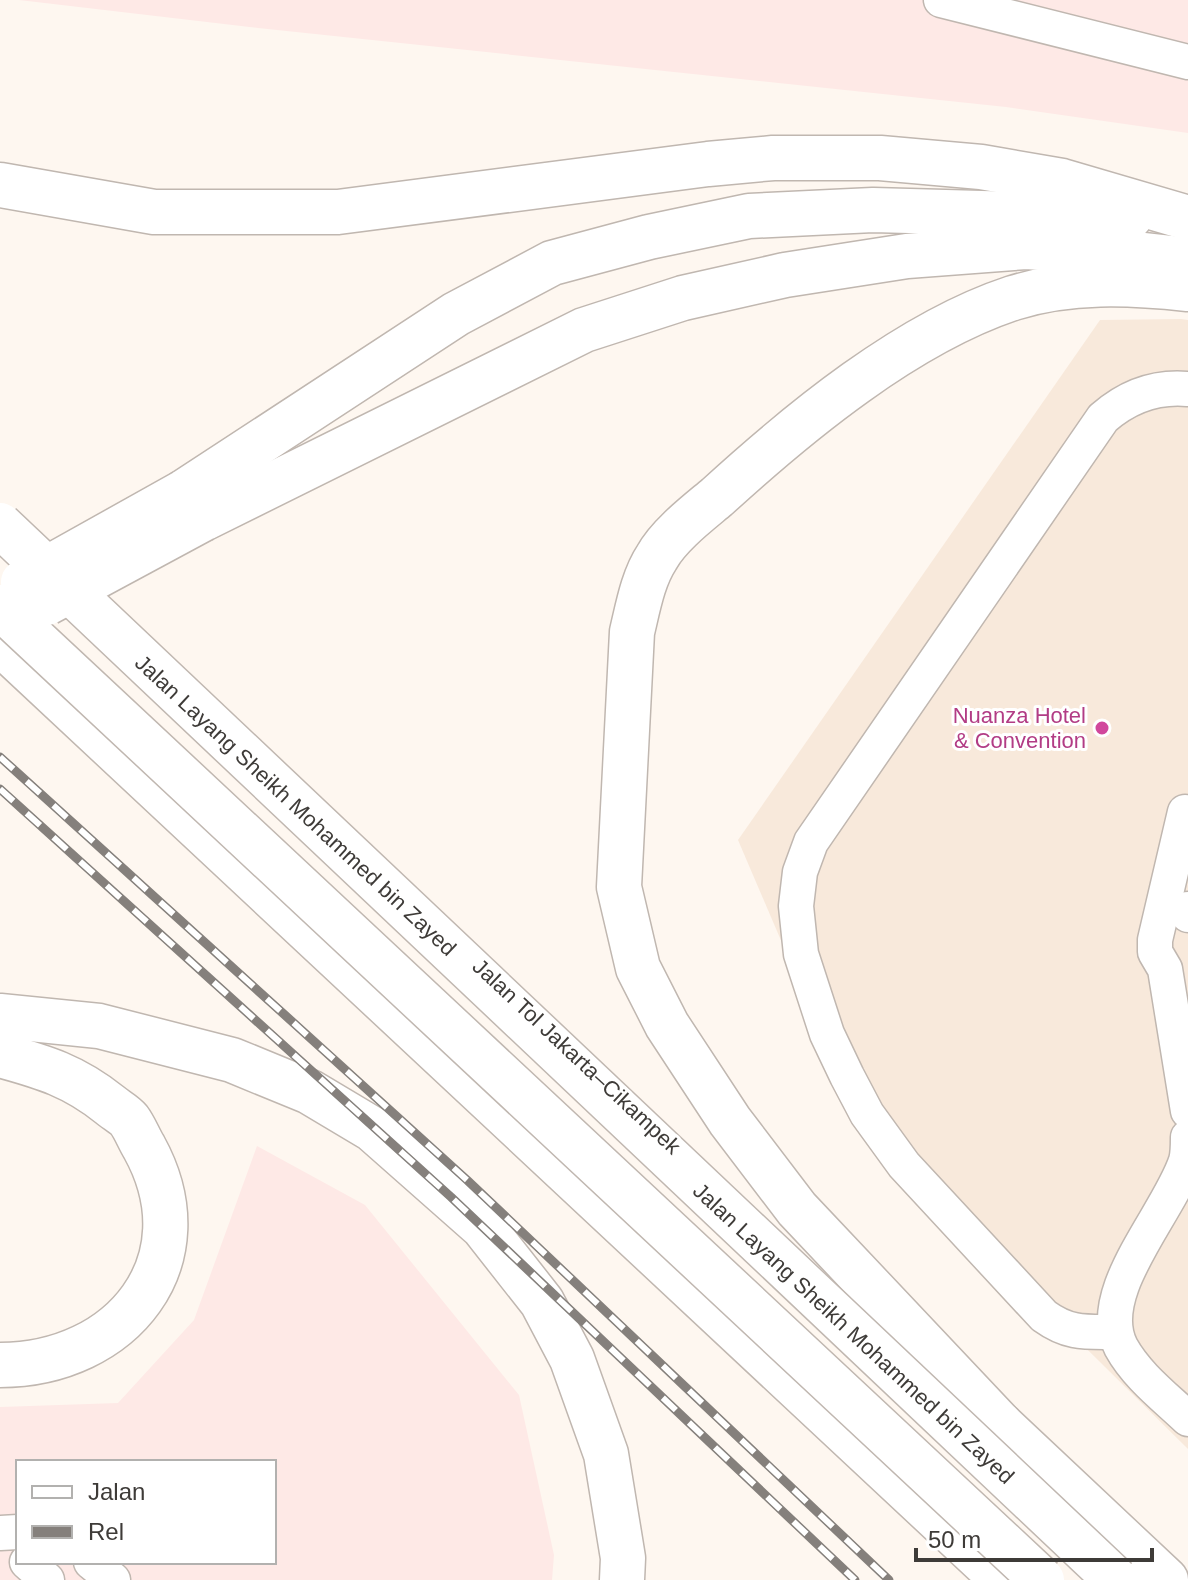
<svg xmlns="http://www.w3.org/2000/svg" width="1188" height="1580" font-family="Arial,sans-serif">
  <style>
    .built { fill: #f8e9db }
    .industrial { fill: #fee9e6; fill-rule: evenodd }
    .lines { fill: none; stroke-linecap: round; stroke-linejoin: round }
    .minor-casing { stroke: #c0b7b0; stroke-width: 37 }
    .highway-casing { stroke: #c0b7b0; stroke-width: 47 }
    .minor { stroke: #fff; stroke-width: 34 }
    .highway { stroke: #fff; stroke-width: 44 }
    .rail-casing { stroke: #85807c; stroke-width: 9 }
    .rail { stroke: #fff; stroke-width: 6; stroke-dasharray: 18; stroke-linecap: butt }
    .highway-bridge-casing { stroke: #c0b7b0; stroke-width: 47; stroke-linecap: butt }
    .highway-bridge { stroke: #fff; stroke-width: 44 }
    .hotel-dot { fill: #d1479c; stroke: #fff; stroke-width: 3 }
    .labels { text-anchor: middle; stroke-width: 6; stroke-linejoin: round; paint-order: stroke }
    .hotel-label { font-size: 22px; fill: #b23c85; stroke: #fff; text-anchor: end }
    .street-label { font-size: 22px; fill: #3e3b38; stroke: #fff }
  </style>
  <rect width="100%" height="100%" fill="#fef7f0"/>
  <path class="built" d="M1181 319 1188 320V1449L860 1125 738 840 1100 320Z"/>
  <g class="industrial">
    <path d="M19 0H1188V133L1006 107 258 28Z"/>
    <path d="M257 1146 365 1205 519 1395 554 1555 552 1580H0V1407L118 1403 194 1320ZM18 1462H274V1562H18Z"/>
  </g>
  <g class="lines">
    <defs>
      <g id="minor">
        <path d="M941 0 1188 62"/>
        <path d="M1185 812 1155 940V952L1165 969 1188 1111"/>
        <path d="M1188 909V915"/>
        <path d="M1188 1137C1188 1145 1188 1154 1186 1161 1169 1214 1093 1292 1121 1347 1137 1376 1165 1397 1188 1419"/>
        <path d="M1115 1332C1085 1332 1069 1334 1044 1316L904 1165 867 1114 847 1076 827 1034 801 954 796 906 800 872 811 842 1103 418C1127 397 1155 386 1188 389"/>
        <path d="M0 1533 18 1532"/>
        <path d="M27 1562 47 1580"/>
        <path d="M91 1562 113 1580"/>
      </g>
      <g id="highway">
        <path d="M0 185 154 212H338L708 164 773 158H880L981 167 1062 181 1188 218"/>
        <path d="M184 492 456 314 552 263 649 237 749 216 873 210 1130 217"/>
        <path d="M203 519 584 330 683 298 785 275 907 256 1026 247 1136 254 1188 260"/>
        <path d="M0 643 1003 1580"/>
        <path d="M0 1016 99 1026 232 1060 310 1092 372 1129 483 1227 542 1302 572 1359 606 1454 623 1558 622 1580"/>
        <path d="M0 1055C44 1067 74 1076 110 1105 116 1110 124 1114 129 1120 135 1128 139 1139 144 1147 207 1261 122 1365 0 1365"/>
        <path d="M975 1408 1001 1425 1166 1580"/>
        <path d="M1001 1425 797 1209 730 1121 667 1025 638 968 619 887 632 632C638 607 643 578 657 557 669 535 698 513 717 497 799 422 907 333 1013 298 1070 280 1130 283 1188 289"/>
      </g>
    </defs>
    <use href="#minor" class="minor-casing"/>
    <use href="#highway" class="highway-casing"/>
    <use href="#minor" class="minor"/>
    <use href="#highway" class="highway"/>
    <defs>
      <g id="rail">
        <path d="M0 757 467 1180 889 1580"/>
        <path d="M0 789 451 1197 855 1580"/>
      </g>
    </defs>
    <use href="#rail" class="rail-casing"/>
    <use href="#rail" class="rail"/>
    <defs>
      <g id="highway-bridge">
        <path d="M0 525 1116 1580"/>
        <path d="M23 582 184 492"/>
        <path d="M47 603 203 519"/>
        <path d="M0 607 1042 1580"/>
      </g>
    </defs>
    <use href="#highway-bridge" class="highway-bridge-casing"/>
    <use href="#highway-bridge" class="highway-bridge"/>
  </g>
  <circle class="hotel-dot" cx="1102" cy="728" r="8"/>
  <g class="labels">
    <g class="hotel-label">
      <text x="1086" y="723">Nuanza Hotel<tspan x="1086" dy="25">&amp; Convention</tspan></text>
    </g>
    <g class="street-label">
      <text transform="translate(296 805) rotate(43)" y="8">Jalan Layang Sheikh Mohammed bin Zayed</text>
      <text transform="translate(577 1056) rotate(43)" y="8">Jalan Tol Jakarta–Cikampek</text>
      <text transform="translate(854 1333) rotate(43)" y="8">Jalan Layang Sheikh Mohammed bin Zayed</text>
    </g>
  </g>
  <rect x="16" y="1460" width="260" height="104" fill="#ffffff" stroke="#b2b1af" stroke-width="2"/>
  <rect x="32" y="1486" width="40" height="12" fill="#ffffff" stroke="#b2b1af" stroke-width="2"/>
  <text x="88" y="1500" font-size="24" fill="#3e3b38">Jalan</text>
  <rect x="32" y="1526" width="40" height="12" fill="#85807c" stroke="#b2b1af" stroke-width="2"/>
  <text x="88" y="1540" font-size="24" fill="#3e3b38">Rel</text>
  <path d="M916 1548v12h236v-12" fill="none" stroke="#3e3b38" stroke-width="4"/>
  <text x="928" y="1548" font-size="24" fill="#3e3b38" stroke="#ffffff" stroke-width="6" paint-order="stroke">50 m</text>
</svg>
